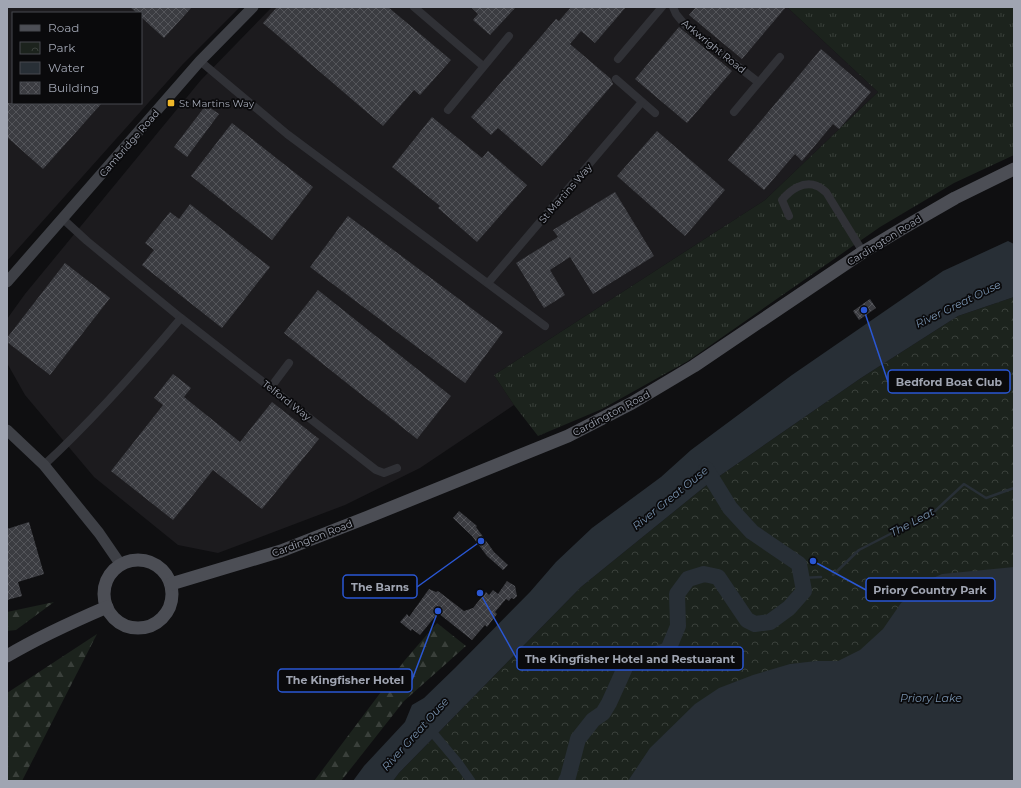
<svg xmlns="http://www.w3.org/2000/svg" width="1021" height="788" font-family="Montserrat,sans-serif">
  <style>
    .built { fill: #1c1b1e; fill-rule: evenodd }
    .grass { fill: url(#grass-tufts) }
    .forest { fill: url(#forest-firs) }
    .park { fill: url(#park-crowns) }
    .water { fill: #282f36 }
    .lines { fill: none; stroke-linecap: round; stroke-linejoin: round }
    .stream { stroke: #282f36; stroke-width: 2.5 }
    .canal { stroke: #282f36; stroke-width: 9 }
    .river { stroke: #282f36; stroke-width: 16 }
    .building { fill: url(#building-cross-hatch) }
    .street { stroke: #303136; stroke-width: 8 }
    .secondary { stroke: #3e4046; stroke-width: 11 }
    .primary { stroke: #4c4e55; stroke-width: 13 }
    .poi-dot { fill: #efb729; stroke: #0a0a0c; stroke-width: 1.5 }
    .labels { text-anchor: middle; stroke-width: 3.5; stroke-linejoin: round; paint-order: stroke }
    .street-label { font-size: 10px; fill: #a0a5b2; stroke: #0a0a0c }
    .poi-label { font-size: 10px; fill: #a0a5b2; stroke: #0a0a0c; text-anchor: start }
    .water-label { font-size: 11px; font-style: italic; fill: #7791ad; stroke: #0a0a0c }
    .leader { fill: none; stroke: #2a57d4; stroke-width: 1.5 }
    .callout-dot { fill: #2a57d4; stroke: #0a0a0c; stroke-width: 1.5 }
    .callout { fill: #0a0a0c; stroke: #2a57d4; stroke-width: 1.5 }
    .callout-label { font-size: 11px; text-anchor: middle; font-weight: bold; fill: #a0a5b2 }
  </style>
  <defs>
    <pattern id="grass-tufts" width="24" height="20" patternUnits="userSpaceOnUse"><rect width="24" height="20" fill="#1c231d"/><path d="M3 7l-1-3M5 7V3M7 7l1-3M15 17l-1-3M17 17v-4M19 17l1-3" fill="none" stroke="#3a403b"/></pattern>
    <pattern id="forest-firs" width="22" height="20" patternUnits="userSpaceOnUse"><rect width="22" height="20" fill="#1c231d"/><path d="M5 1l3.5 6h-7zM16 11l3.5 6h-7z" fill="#3a403b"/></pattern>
    <pattern id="park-crowns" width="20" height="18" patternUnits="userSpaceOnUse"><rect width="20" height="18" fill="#1c231d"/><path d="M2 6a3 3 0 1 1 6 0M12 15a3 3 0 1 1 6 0" fill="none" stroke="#3a403b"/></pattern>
    <pattern id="building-cross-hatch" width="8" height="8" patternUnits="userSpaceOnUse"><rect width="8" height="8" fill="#3b3c41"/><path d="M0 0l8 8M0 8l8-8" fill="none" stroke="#54555a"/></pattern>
  </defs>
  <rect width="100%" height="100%" fill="#0f0f11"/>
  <g class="built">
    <path d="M7 7H240L183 64 7 261ZM13 13H141V103H13Z"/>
    <path d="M272 7H787L878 92 765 200 494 375 514 405 420 468 345 505 218 553 178 545 94 477 25 395 7 363V319L25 294 201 80Z"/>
  </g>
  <path class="grass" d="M787 7H1014V155L954 183 880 227 688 361 602 409 538 436 514 405 494 375 765 200 878 92Z"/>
  <g class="forest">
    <path d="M54 602 16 630 7 631V612Z"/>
    <path d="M437 623 466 646 404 701 341 781H314L405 660Z"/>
    <path d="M97 634 22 781H7V693Z"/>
  </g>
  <path class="park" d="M1014 297V781H393L399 773 581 587 708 484 861 378 958 316Z"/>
  <g class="water">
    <path d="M1008 241 1014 244V297L958 316 861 378 708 484 581 587 399 773 393 781H353L364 766 405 722 412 705 424 698 455 668 530 592 556 562 592 528 661 477 691 450 792 375 943 271Z"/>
    <path d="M1014 567V781H628L650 748 695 704 719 688 753 675 790 664 816 661H838L860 650 883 629 901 603 924 582 942 574Z"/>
  </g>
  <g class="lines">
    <g class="stream">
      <path d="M833 575 859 550 935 511 964 484 986 498 1014 488"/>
      <path d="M801 578 821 577"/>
    </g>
    <path class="canal" d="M428 727 459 764 471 781"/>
    <path class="river" d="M566 781 568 777 578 739 593 720 603 713 609 703 628 661 641 655 650 656 668 650 678 626 677 594 688 579 704 574 718 577 747 620 755 624 770 622 789 608 804 591 799 564 752 532 730 508 706 469"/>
  </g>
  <g class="building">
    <path d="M130 7H192L164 38 141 17V13H137Z"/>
    <path d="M277 7H388L451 60 420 95 414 90 383 126 263 23Z"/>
    <path d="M471 7H516L490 35 473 20 478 14Z"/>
    <path d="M571 7H626L595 43 581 31 570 44 611 79 613 84 542 166 498 128 491 135 471 117 556 19 559 21Z"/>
    <path d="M696 7H786L742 59 689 15Z"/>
    <path d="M679 27 732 71 687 123 635 79Z"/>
    <path d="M821 49 871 92 839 129 833 124 802 161 795 154 764 190 728 160Z"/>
    <path d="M7 103H102L43 169 7 137Z"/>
    <path d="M206 105 219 114 187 157 174 147Z"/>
    <path d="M432 117 482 158 488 151 527 185 477 242 438 208 440 206 392 167Z"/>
    <path d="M232 123 313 187 272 240 191 176Z"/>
    <path d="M657 131 725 190 685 236 617 176Z"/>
    <path d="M615 192 654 256 593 294 570 257 550 270 565 295 544 308 516 263 558 237 553 230Z"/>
    <path d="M190 204 270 267 222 328 142 265 154 250 145 243 170 212 179 219Z"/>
    <path d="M348 216 503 332 465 383 310 267Z"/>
    <path d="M65 263 110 298 50 375 7 342V338Z"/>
    <path d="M318 290 451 396 417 439 284 333Z"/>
    <path d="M870 299 876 308 859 320 853 311Z"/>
    <path d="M173 374 191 388 184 397 240 442 272 402 319 439 262 509 213 470 173 520 111 471 163 405 154 398Z"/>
    <path d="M459 511 477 526 476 527 494 552 508 565 503 570 487 556 472 536 453 518Z"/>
    <path d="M29 522 44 574 18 582 22 596 7 600V529Z"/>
    <path d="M507 581 515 586 517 596 514 599 511 598 509 601 506 599 495 612 497 614 487 627 485 625 472 640 438 613 420 635 412 629 411 631 400 622 407 614 409 617 429 589 436 592 438 591 464 611 473 608 486 592 489 595 493 590 498 594Z"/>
  </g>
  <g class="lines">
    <g class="street">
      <path d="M414 7 483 66"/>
      <path d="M673 7 676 14 685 25 758 82"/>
      <path d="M618 59 662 7"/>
      <path d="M200 61 287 134 545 326"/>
      <path d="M616 79 655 113"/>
      <path d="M448 110 509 36"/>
      <path d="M734 112 780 57"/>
      <path d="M789 216 782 200C790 190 804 180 817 186 820 187 823 190 826 192L863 252"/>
      <path d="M63 219 87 241 181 318 376 470 384 473 397 468"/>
      <path d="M488 283 642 102"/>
      <path d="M271 387 289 363"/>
      <path d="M44 465C94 419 138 369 181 318"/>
    </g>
    <g class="secondary">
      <path d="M7 282 200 61 253 7"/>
      <path d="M7 430 44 465 99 533 121 565"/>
    </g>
    <g class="primary">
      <circle cx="138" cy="594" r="34"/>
      <path d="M171 584 281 551 368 517 568 436 632 403 694 366 863 252 910 224 955 198 1014 169"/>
      <path d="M7 656C39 637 72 622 107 607"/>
    </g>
  </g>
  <rect class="poi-dot" x="167" y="99" width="8" height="8" rx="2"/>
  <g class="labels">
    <g class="street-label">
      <text transform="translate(714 46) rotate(39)" y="4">Arkwright Road</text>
      <text transform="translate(129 143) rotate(-49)" y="4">Cambridge Road</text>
      <text transform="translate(565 193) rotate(-49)" y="4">St Martins Way</text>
      <text transform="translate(884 240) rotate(-32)" y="4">Cardington Road</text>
      <text transform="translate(287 400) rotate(38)" y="4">Telford Way</text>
      <text transform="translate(611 413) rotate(-28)" y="4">Cardington Road</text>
      <text transform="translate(312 538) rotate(-21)" y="4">Cardington Road</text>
    </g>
    <g class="poi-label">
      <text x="179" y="107">St Martins Way</text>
    </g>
    <g class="water-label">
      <text transform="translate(958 304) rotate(-26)" y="4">River Great Ouse</text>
      <text transform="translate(670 498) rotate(-39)" y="4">River Great Ouse</text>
      <text transform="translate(912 522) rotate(-28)" y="4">The Leat</text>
      <text x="931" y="702">Priory Lake</text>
      <text transform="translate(415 734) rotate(-48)" y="4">River Great Ouse</text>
    </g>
  </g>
  <path class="leader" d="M864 310L888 382M481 541L417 587M813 561L866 590M480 593L517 659M438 611L412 680"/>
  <g class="callout-dot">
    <circle cx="864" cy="310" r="4"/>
    <circle cx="481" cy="541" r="4"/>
    <circle cx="813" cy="561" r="4"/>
    <circle cx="480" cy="593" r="4"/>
    <circle cx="438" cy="611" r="4"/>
  </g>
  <g class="callout">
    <rect x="888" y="370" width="122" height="23" rx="4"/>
    <rect x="343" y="575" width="74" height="23" rx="4"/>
    <rect x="866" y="578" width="129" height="23" rx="4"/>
    <rect x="517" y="647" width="226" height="23" rx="4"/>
    <rect x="278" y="669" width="134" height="23" rx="4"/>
  </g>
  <g class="callout-label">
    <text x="949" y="386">Bedford Boat Club</text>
    <text x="380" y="591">The Barns</text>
    <text x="930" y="594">Priory Country Park</text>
    <text x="630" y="663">The Kingfisher Hotel and Restuarant</text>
    <text x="345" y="684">The Kingfisher Hotel</text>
  </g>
  <rect width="1021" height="788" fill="none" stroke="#a0a5b2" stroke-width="16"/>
  <rect x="12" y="12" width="130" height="92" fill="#0a0a0c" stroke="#46484e"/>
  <rect x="20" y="25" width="20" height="6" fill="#4c4e55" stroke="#46484e"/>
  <text x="48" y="32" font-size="12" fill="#a0a5b2">Road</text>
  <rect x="20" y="42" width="20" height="12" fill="url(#park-crowns)" stroke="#46484e"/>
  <text x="48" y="52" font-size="12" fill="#a0a5b2">Park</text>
  <rect x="20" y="62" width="20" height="12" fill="#282f36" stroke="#46484e"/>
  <text x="48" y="72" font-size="12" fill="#a0a5b2">Water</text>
  <rect x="20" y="82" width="20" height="12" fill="url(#building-cross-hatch)" stroke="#46484e"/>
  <text x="48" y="92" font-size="12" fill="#a0a5b2">Building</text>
</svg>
